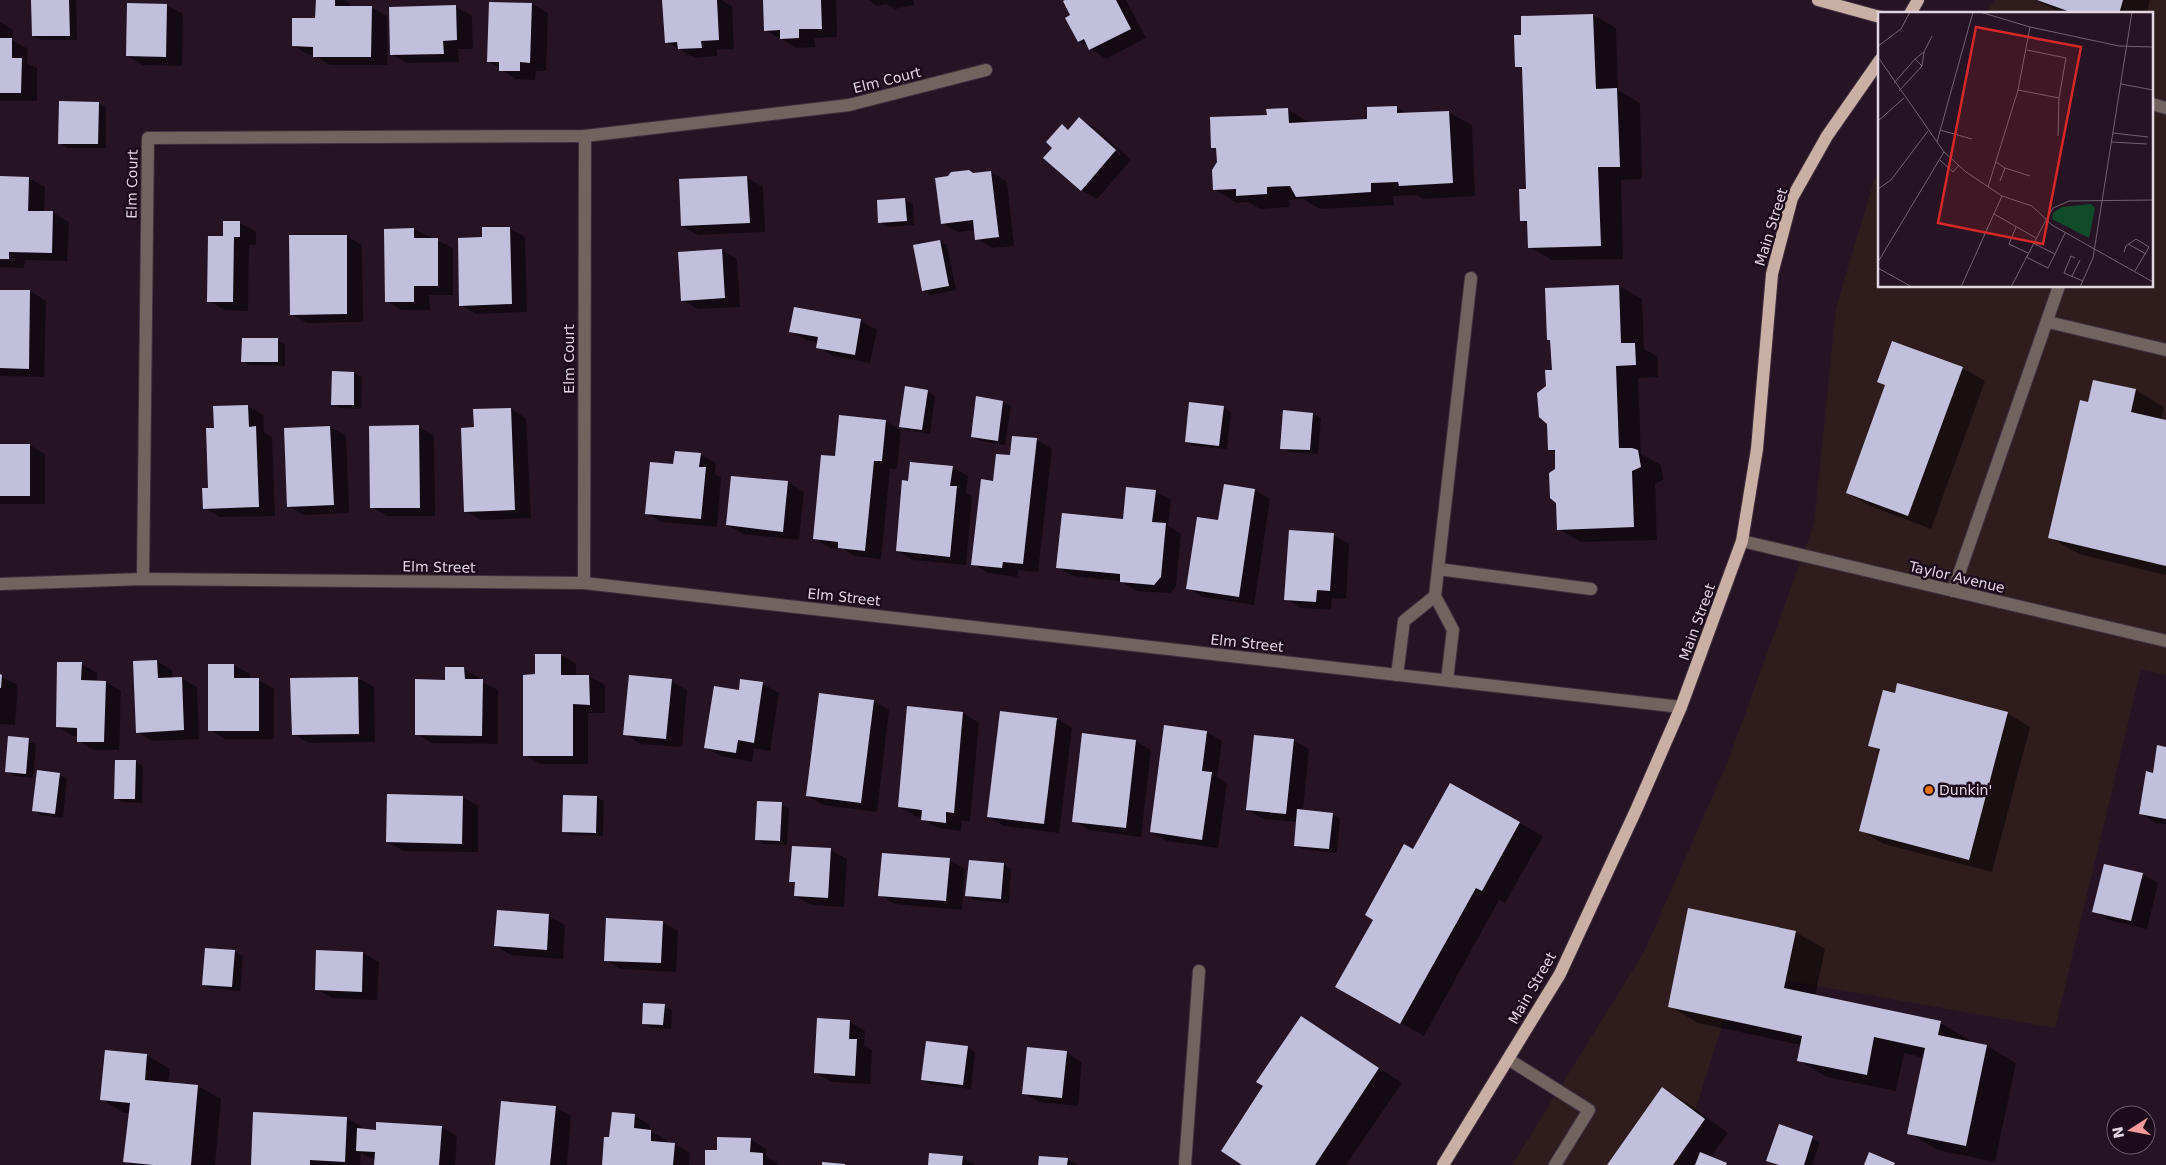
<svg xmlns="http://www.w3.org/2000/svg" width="2166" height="1165" font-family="'DejaVu Sans',sans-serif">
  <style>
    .commercial { fill: #2f1d1e }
    .shadow { fill: #0007; fill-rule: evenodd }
    .building { fill: #c2bfdd }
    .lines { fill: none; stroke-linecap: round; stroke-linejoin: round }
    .minor-casing { stroke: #402f3f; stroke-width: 14 }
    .major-casing { stroke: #402f3f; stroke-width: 14 }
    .minor { stroke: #71645f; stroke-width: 12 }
    .major { stroke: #caafa4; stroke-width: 12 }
    .food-dot { fill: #e8710a; stroke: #1c0b1b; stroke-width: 2 }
    .labels { text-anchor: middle; stroke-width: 5; stroke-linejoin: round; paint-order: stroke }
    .street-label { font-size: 14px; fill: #e3d6e1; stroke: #1c0b1b }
    .poi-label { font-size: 14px; fill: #e3d6e1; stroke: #1c0b1b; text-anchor: start }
    .inset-road { fill: none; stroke: #726270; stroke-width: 1 }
    .view { fill: #d62828; fill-opacity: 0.15; stroke: #d62828; stroke-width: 2.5 }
    .inset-edge { fill: none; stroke: #e3d6e1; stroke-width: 2.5 }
  </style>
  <rect width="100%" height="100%" fill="#261425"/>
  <path class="commercial" d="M1995 0H2166V675L2141 669 2055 1028 1739 972 1678 1165H1512L1644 952 1728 761 1814 524 1836 308 1874 180 1880 171V286H2152V14H1985Z"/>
  <g class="shadow">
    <path d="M32 0H76L77 40H41L33 36Z"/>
    <path d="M317 0H344L350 4V7H371L387 16V65H330L314 55H309L294 46 316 19Z"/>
    <path d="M680 0H721L732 6 734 49 717 50V56L695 58 667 42Z"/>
    <path d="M764 0H836L837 37 814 38 815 47 797 48 765 30Z"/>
    <path d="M868 0H913L914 5 895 9 886 4 878 6Z"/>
    <path d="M1067 0H1126L1146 38 1106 59 1079 41Z"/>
    <path d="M2036 0H2150L2146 14H2063Z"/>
    <path d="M128 4 167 5 183 14 182 66 143 65 127 56Z"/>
    <path d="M532 4 548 13 546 71H536L535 80 516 79 488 61Z"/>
    <path d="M456 7 472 16 473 49H458L459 62 407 63 391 54 390 8Z"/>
    <path d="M1593 15 1616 28 1618 90 1640 103 1642 179 1621 180 1623 259 1552 260 1529 247 1528 225 1521 220 1527 190 1523 70 1516 66Z"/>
    <path d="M0 22 13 30 12 40 28 49 27 63 37 68V101H0Z"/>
    <path d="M99 103 106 108V148H67L60 143Z"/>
    <path d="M1397 107 1408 114 1448 112 1472 125 1475 196 1423 199 1417 195 1393 196 1394 205 1320 209 1303 199 1289 200 1290 207 1260 209 1248 202 1237 203 1214 189 1218 163 1217 150 1212 147 1268 116V111L1288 110 1311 123 1369 120Z"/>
    <path d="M1079 119 1095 128 1131 160 1097 199 1081 190 1062 126 1069 130ZM1092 127 1121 154 1120 156 1092 131Z"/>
    <path d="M991 172 1007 182 1014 246 992 248 977 239 976 230 958 232 942 223 974 174Z"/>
    <path d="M0 177 29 178 45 187 44 212 53 213 69 222 67 261 25 260 24 268 0 267V260L15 261V258H0ZM28 185H30L29 217H27Z"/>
    <path d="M747 178 763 187 765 232 698 235 683 226Z"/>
    <path d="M905 200 913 204 914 225 887 227 880 222Z"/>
    <path d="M240 223 256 232V245H249L248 311 224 310 209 301 224 237Z"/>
    <path d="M509 228 525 237 527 312 476 314 461 305 483 238Z"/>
    <path d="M414 229 453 248V295H429L430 310H402L387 301Z"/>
    <path d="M346 236 362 245 363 322 307 323 291 314Z"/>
    <path d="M939 241 947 245 956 290 931 295 923 291Z"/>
    <path d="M721 250 737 259 740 307 698 309 682 300Z"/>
    <path d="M1619 286 1642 299 1644 349 1658 357V377L1638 378 1641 454 1661 465 1663 480 1655 484 1657 540 1581 542 1558 529 1556 453 1550 449 1548 387 1553 371Z"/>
    <path d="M0 291H30L46 301 44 377 0 376Z"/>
    <path d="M795 309 861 321 877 330 870 363 833 356 818 347 819 343 806 340 790 331Z"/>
    <path d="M277 340 285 344V366L250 365 242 361Z"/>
    <path d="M1962 368 1985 381 1931 529 1870 506 1847 493 1886 386 1879 381Z"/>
    <path d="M354 373 362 377 361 409 340 408 332 404Z"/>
    <path d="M2135 390 2164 407 2161 420 2166 421V575L2079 554 2049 537 2089 403Z"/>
    <path d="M927 391 935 396 930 434 907 430 900 426Z"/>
    <path d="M977 398 1003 402 1011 406 1005 445 980 441 972 436Z"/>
    <path d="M248 406 263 415 264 432 272 437 275 516 220 517 204 508 210 489 215 429Z"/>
    <path d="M1223 407 1231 412 1227 449 1194 446 1186 442Z"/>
    <path d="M511 409 526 418 531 518 481 520 465 511 475 429Z"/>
    <path d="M1313 414 1321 418 1318 454 1289 452 1282 448Z"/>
    <path d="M885 421 901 430 897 469H890L881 559 855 556 843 549 830 548 815 539 836 458Z"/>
    <path d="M330 427 346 436 349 513 304 515 288 506 286 429Z"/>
    <path d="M418 427 434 436 435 516H387L371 507Z"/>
    <path d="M1037 440 1052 449 1038 572 1018 570V577L988 573 973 564 994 482 1011 457Z"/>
    <path d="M0 445H29L45 454V504H0Z"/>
    <path d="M700 454 716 463 715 474 721 478 717 527 662 522 646 513 674 466Z"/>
    <path d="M952 467 968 476 966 493 972 496 966 565 913 560 897 551 909 482Z"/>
    <path d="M732 477 788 482 804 492 799 540 743 534 727 525Z"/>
    <path d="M1255 490 1270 499 1254 605 1203 597 1188 588 1219 522Z"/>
    <path d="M1155 491 1171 500 1168 526 1181 534 1176 586 1170 593 1137 591 1120 581 1073 576 1057 567 1124 520Z"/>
    <path d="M1334 535 1349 544 1346 599 1332 598 1331 610 1301 608 1286 599Z"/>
    <path d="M561 655 576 664V676H589L605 685V713H588V764H540L525 755 536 676Z"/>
    <path d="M156 661 172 670 173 679 181 678 197 687 199 739 153 741 137 732Z"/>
    <path d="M81 664 97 673V682H105L121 691 119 750H94L78 741V736H73L57 727Z"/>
    <path d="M209 665H234L250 674V679L258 680 274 689V739H225L210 730Z"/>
    <path d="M464 669 480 678V681L498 690V744L432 743 416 734 446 681Z"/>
    <path d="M0 676 18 685 15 725 0 724Z"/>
    <path d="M358 678 374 687 375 742 309 743 293 734Z"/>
    <path d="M741 680 763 684 779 693 770 751 754 748 752 762 721 756 705 747 740 691Z"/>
    <path d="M671 681 687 690 682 747 640 744 625 734Z"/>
    <path d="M874 701 889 710 877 812 823 805 807 796Z"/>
    <path d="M908 708 963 713 979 723 970 821H962L961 831 938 828 922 819V817L915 816 899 807Z"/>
    <path d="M2007 713 2030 727 1992 872 1884 844 1861 831 1881 752 1870 745Z"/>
    <path d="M1057 719 1072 728 1059 833 1004 826 988 817Z"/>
    <path d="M1207 732 1222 741 1217 777 1227 783 1218 848 1167 841 1151 832Z"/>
    <path d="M29 739 36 744 33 778 14 776 7 772Z"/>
    <path d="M1293 740 1309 749 1303 811 1333 814 1340 819 1337 853 1302 849 1295 845 1297 822 1263 819 1248 810Z"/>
    <path d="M1136 741 1151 750 1141 837 1089 830 1073 821Z"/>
    <path d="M2166 748V824L2156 823 2141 814 2154 774Z"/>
    <path d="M135 761 143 766 142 803 122 802 115 798Z"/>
    <path d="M60 775 67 779 63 818 41 815 33 810Z"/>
    <path d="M1450 784 1543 836 1505 903 1499 900 1424 1036 1337 987Z"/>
    <path d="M463 797 478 806V852L403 851 388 842Z"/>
    <path d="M596 797 604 801 603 836 571 835 563 831Z"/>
    <path d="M782 804 789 808 787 845 764 844 756 839Z"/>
    <path d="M793 847 831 850 847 859 844 907 811 905 795 896 796 884 791 881Z"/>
    <path d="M950 860 965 869 962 910 895 904 880 895Z"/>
    <path d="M1004 864 1011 869 1009 903 974 900 967 895Z"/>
    <path d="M2142 874 2158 883 2147 929 2109 920 2094 911Z"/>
    <path d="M498 912 549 916 565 925 563 959 511 955 496 946Z"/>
    <path d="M662 922 678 931 676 972 621 969 605 960Z"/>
    <path d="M1795 932 1825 949 1815 996 1940 1023 1970 1040 1969 1042 1987 1046 2016 1063 1995 1162 1938 1150 1909 1133 1924 1058 1904 1053 1896 1091 1827 1077 1798 1060 1801 1045 1698 1023 1669 1006Z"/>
    <path d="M206 949 235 952 243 956 240 991 211 988 203 984Z"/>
    <path d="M363 953 379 962 377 1000 332 998 316 989Z"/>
    <path d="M664 1006 672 1010 671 1029 651 1028 643 1023Z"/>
    <path d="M1301 1017 1402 1083 1346 1165H1244L1265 1086Z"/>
    <path d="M850 1022 865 1031 864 1045 872 1050 870 1084 831 1082 816 1073Z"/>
    <path d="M967 1047 975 1052 971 1089 930 1084 922 1080Z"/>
    <path d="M1067 1053 1082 1062 1078 1106 1039 1102 1023 1093Z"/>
    <path d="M147 1055 170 1069 168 1083 198 1086 221 1099 215 1165H131L125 1161 130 1113H124L101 1099Z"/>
    <path d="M1663 1089 1686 1102 1728 1133 1710 1158 1728 1165H1609Z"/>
    <path d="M555 1107 571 1116 567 1165H496Z"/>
    <path d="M635 1116 650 1125V1131L667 1140V1143L674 1144 690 1153 689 1165H603L610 1139Z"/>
    <path d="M346 1118 362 1127V1130L377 1131 441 1127 457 1136 455 1165H375V1160L361 1153 360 1165H252Z"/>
    <path d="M1780 1125 1820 1142 1812 1165H1777L1768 1160Z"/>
    <path d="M750 1139 766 1149V1156L778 1163V1165H706L719 1152Z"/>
    <path d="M962 1157 976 1165H930Z"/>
    <path d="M1067 1159 1078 1165H1040Z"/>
  </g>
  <g class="building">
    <path d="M31 0H69L70 36H32Z"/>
    <path d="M316 0H335V6H372L371 57H313V47L292 46V18H315Z"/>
    <path d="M662 0H717L719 40 701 41 702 48 678 49 677 42 665 43Z"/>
    <path d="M763 0H821L822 29H799V38L780 39V30L764 31Z"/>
    <path d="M1065 0H1116L1131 29 1089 50 1084 39 1078 42 1065 18 1070 15 1063 1Z"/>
    <path d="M2037 0H2123L2119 14H2076Z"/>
    <path d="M489 2 532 3 530 63 520 62V71H499V62H487Z"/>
    <path d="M127 3 167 4 166 57 126 56Z"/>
    <path d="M456 5 457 40 443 41 444 54 390 55 389 7Z"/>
    <path d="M1593 14 1596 89 1617 88 1620 167H1598L1601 246 1528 248 1527 221H1520L1519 189H1526L1522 67H1515L1514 35H1521V16Z"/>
    <path d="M0 38H12V58H22L21 93H0Z"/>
    <path d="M59 101 99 102 98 144H58Z"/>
    <path d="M1397 106V113L1449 111 1453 183 1399 186 1398 182 1371 183V192L1296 197 1290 186 1267 187V194L1236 196V189L1213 190 1212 170 1217 162 1216 148H1211L1210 117 1267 115 1266 109 1288 108 1289 123 1367 119V107Z"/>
    <path d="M1079 117 1116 150 1081 191 1043 158 1052 148 1046 142 1062 124 1068 130Z"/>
    <path d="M969 170 973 173 991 171 999 237 975 240 973 220 941 224 935 178 948 176 951 172Z"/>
    <path d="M0 176 29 177 28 211H53L52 253 9 252V259H0Z"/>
    <path d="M747 176 750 223 681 226 679 179Z"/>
    <path d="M905 198 907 221 878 223 877 200Z"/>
    <path d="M223 221H240V237H234L233 302H207L208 236H223Z"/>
    <path d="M482 227H510L512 304 459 306 458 238 482 237Z"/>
    <path d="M414 228V238H438V286H414V302H385L384 229Z"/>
    <path d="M289 235H347V314L290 315Z"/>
    <path d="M940 240 949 286 922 291 913 245Z"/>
    <path d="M722 249 725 298 681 301 678 252Z"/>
    <path d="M1619 285 1621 343H1635L1636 365 1616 366 1619 448H1632L1638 450 1641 467 1632 471 1634 527 1557 530 1556 503 1550 498 1549 473 1555 469V450H1548L1547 424 1539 417 1537 393 1546 386 1545 370H1552L1550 340H1547L1545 288Z"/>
    <path d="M0 290H30L29 369 0 368Z"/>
    <path d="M794 307 861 319 855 355 816 348 818 337 789 332Z"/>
    <path d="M242 338H278V362H241Z"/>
    <path d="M1892 341 1963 367 1908 516 1846 493 1885 385 1877 382Z"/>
    <path d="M332 371 354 372V405H331Z"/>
    <path d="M2093 380 2136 389 2131 412 2166 420V566L2048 538 2080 400 2088 402Z"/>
    <path d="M905 386 928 390 922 430 899 427Z"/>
    <path d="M976 396 1003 401 998 441 971 437Z"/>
    <path d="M1189 402 1224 406 1219 446 1185 442Z"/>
    <path d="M248 405 249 427 256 426 259 507 203 509 202 488H208L206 428H214L213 406Z"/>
    <path d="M511 408 515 510 464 512 461 428 474 427 473 409Z"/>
    <path d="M1283 410 1313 413 1310 450 1280 449Z"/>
    <path d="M839 415 886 420 882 461H874L865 551 838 548V542L813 539 821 455 835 456Z"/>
    <path d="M419 425 420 508H370L369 426Z"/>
    <path d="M330 426 334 505 287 507 284 428Z"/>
    <path d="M1012 436 1037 438 1023 564 1003 562 1002 568 971 565 981 479 993 481 996 454 1010 455Z"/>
    <rect x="0" y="444" width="30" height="52"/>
    <path d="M675 451 701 453 699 467H706L701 519 645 514 650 462 673 464Z"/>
    <path d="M910 462 953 466 950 486H957L950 557 896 551 902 480 908 481Z"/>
    <path d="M731 476 788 481 783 532 726 525Z"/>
    <path d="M1224 484 1255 489 1239 597 1186 589 1197 517 1218 520Z"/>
    <path d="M1126 487 1156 490 1152 522 1166 523 1161 577 1154 585 1120 582V574L1056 568 1062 513 1123 519Z"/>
    <path d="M1289 530 1334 533 1330 591 1317 590 1316 602 1284 600Z"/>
    <path d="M535 654H561V675H589L590 705 573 704V756H523V675L535 674Z"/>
    <path d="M157 660 158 678 182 677 184 730 136 733 133 661Z"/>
    <path d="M57 662H82L81 680 106 681 104 742H77V728L56 727Z"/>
    <path d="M208 664H234V678H259V731H208Z"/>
    <path d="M445 667H464L465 679H483L482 736 415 735V679L445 680Z"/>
    <path d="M0 674 2 675 1 688H0Z"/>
    <path d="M629 675 672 679 666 739 623 735Z"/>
    <path d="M358 677 359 734 292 735 290 678Z"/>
    <path d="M740 679 763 682 754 743 738 740 736 753 704 748 714 686 739 690Z"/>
    <path d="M1897 683 2008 712 1969 860 1859 831 1880 749 1868 746 1883 690 1895 693Z"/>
    <path d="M819 693 874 700 861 803 806 796Z"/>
    <path d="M907 706 963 712 954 813 946 812V823L921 820 922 810 898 807Z"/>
    <path d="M1000 711 1057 718 1044 824 987 817Z"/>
    <path d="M1164 725 1207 731 1202 771 1212 772 1202 840 1150 832Z"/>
    <path d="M1082 733 1136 740 1126 828 1072 822Z"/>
    <path d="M1254 735 1294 739 1286 814 1246 810Z"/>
    <path d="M8 736 29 738 26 774 5 772Z"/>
    <path d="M2157 745 2166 747V819L2139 814 2146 771 2153 773Z"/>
    <path d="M115 760H136L135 799H114Z"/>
    <path d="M37 770 60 773 55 814 32 811Z"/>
    <path d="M1450 783 1520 822 1482 891 1476 888 1400 1024 1335 987 1373 920 1365 915 1404 844 1413 849Z"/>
    <path d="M387 794 463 796 462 844 386 842Z"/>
    <path d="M563 795 597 796 596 833 562 832Z"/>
    <path d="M757 801 782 802 780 841 755 840Z"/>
    <path d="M1297 809 1333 813 1329 849 1294 846Z"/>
    <path d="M792 846 831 848 828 898 794 896 795 882H789Z"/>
    <path d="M882 853 950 858 946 901 878 896Z"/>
    <path d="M969 860 1004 863 1001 899 965 896Z"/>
    <path d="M2104 864 2143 873 2131 921 2092 912Z"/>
    <path d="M1688 908 1796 931 1784 988 1941 1021 1938 1035 1987 1045 1966 1146 1907 1134 1925 1048 1874 1037 1867 1075 1797 1061 1802 1036 1668 1007Z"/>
    <path d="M497 910 549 914 547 950 494 946Z"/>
    <path d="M606 918 663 921 661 963 604 961Z"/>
    <path d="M205 948 235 950 232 987 202 985Z"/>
    <path d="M316 950 363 952 362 992 315 990Z"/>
    <path d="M643 1003 665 1004 663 1025 642 1024Z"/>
    <path d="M1301 1016 1379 1068 1315 1165H1242L1221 1151 1263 1086 1256 1082Z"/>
    <path d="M817 1018 850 1020 849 1039H857L855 1076 814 1073Z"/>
    <path d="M926 1041 968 1046 963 1085 921 1080Z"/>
    <path d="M1027 1047 1067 1051 1062 1098 1022 1094Z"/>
    <path d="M105 1050 147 1054 145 1080 198 1085 191 1165H153L123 1162 130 1103 100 1100Z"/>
    <path d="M1662 1087 1705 1119 1673 1165H1607Z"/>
    <path d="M501 1101 556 1106 550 1165H495Z"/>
    <path d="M253 1112 347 1117 345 1162 310 1160V1165H251Z"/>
    <path d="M612 1112 635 1114 634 1128 651 1130V1141L675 1143 673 1165H602L604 1137H609Z"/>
    <path d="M376 1122 442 1126 439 1165H374L375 1152 356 1151 357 1128 376 1130Z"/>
    <path d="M1779 1124 1813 1136 1804 1165H1779L1766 1161Z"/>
    <path d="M717 1137 751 1138 750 1152 763 1153V1165H705V1150H717Z"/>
    <path d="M1700 1152 1727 1163 1726 1165H1695Z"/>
    <path d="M1869 1152 1895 1163 1894 1165H1864Z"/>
    <path d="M929 1153 963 1156 962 1165H928Z"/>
    <path d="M1039 1156 1068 1158 1067 1165H1038Z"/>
    <path d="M822 1162 845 1164V1165H822Z"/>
  </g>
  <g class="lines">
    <defs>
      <g id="minor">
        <path d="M2152 104 2166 108"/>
        <path d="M2048 322 2166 350"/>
        <path d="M1742 541 2166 641"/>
        <path d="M1438 569 1471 278"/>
        <path d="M143 579 148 138 585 136 849 105 986 70"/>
        <path d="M584 583 585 136"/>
        <path d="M0 584 143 579 584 583 1681 707"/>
        <path d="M1953 591 2059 286"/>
        <path d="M1397 675 1404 621 1435 596"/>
        <path d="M1447 680 1453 630 1435 596 1438 569 1591 589"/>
        <path d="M1508 1059 1589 1110 1555 1165"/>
        <path d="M1185 1165 1199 971"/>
      </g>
      <g id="major">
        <path d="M1818 0 1880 17"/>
        <path d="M1910 14 1918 0"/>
        <path d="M1443 1165 1560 974 1637 808 1681 707 1742 541 1757 449 1772 274 1792 198 1827 136 1880 60"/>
      </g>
    </defs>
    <use href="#minor" class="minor-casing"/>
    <use href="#major" class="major-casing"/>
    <use href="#minor" class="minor"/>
    <use href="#major" class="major"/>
  </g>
  <circle class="food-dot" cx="1929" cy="790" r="5"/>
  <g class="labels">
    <g class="street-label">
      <text transform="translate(887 80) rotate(-14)" y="5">Elm Court</text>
      <text transform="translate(132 184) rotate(-89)" y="5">Elm Court</text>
      <text transform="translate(1771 227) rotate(-73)" y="5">Main Street</text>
      <text transform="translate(569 359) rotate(-90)" y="5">Elm Court</text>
      <text transform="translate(439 567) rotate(1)" y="5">Elm Street</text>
      <text transform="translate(1957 577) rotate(13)" y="5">Taylor Avenue</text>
      <text transform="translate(844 597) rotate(6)" y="5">Elm Street</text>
      <text transform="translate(1697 622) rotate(-70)" y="5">Main Street</text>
      <text transform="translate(1247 643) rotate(6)" y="5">Elm Street</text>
      <text transform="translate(1532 988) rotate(-60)" y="5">Main Street</text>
    </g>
    <g class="poi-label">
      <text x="1939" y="795">Dunkin'</text>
    </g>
  </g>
  <g transform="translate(1878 12)">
    <rect width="275" height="275" fill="#261425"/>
    <path d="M213 192 217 196 211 226 174 207 175 201 184 195Z" fill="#114c2a"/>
    <path class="inset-road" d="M102 0 152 15 241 34 275 35M0 34 23 17 32 0M149 38 188 46 181 86 180 124M46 40 54 24M0 45 66 140 88 160 124 184 154 194 174 213 275 270M37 47 46 40 44 54M16 71 37 47 44 54 21 79M243 72 275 78M140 78 181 86M0 109 26 86M62 118 94 127M235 121 270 125M59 130 95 0M233 130 269 132M62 148 75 160 81 153M118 150 127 156 122 169M127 156 152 164M110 175 140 78 152 15M0 177 13 168 50 119M116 202 158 226M168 208 175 196 191 189 275 188M138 215 131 232 150 241M155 231 177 242 187 221M250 232 268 242M246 240 248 234 258 227 271 235 257 259M148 245 170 256 177 242M197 246 193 244 186 261 205 269M0 250 66 140M0 256 34 275M194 264 202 248M83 275 124 184M133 275 168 208M202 275 215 246 254 0"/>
    <path class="view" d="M98 15 203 35 165 232 60 211Z"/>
    <rect width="275" height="275" class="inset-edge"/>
  </g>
  <g transform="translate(2131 1130) rotate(259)"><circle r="24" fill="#1c0b1b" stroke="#6c5c6a"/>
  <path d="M0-4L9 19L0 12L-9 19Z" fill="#f59b9c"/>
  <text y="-8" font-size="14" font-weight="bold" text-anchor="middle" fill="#e3d6e1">N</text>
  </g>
</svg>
